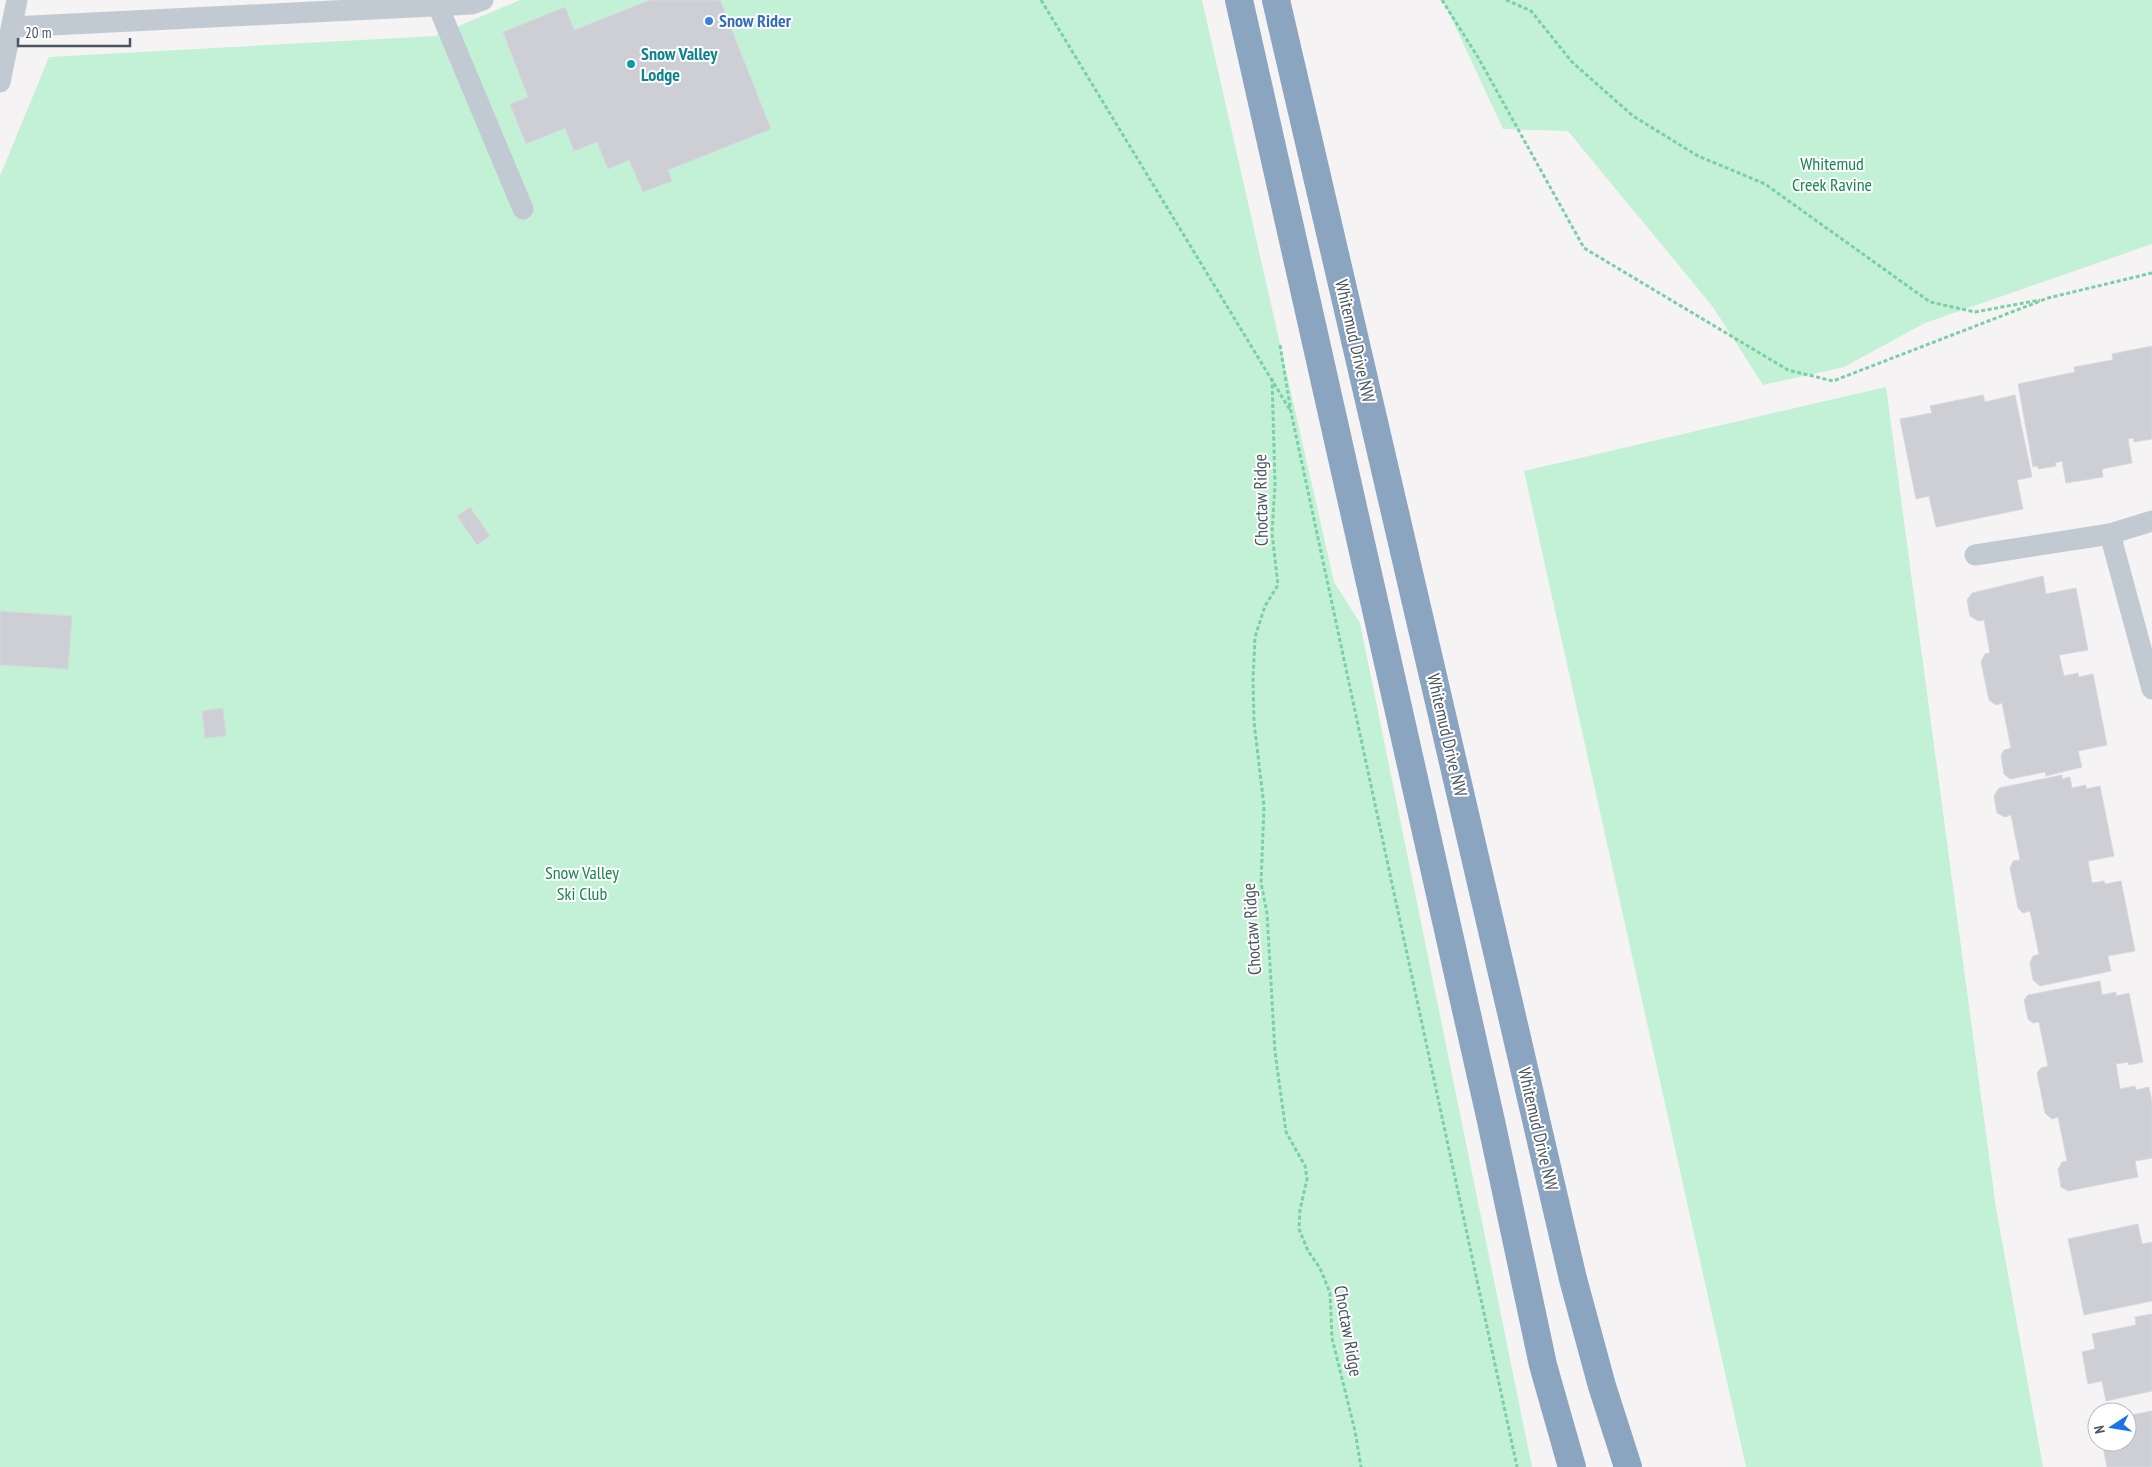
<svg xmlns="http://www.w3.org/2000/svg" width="2152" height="1467" font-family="'PT Sans Narrow',sans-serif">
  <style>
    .green { fill: #c3f1d5 }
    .building { fill: #cdcfd5; stroke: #d7d9de }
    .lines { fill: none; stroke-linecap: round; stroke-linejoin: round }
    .path { stroke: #7ad0a6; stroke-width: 3; stroke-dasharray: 4 2.5; stroke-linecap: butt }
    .lane { stroke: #c1cad2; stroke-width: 21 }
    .highway { stroke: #8ba5c1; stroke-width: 28 }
    .shop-dot { fill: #3f7fe0; stroke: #fff; stroke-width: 2 }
    .culture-dot { fill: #0f9aa8; stroke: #fff; stroke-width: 2 }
    .labels { text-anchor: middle; stroke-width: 4; stroke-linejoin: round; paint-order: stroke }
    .shop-label { font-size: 18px; font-weight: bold; fill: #366cbe; stroke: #fff; text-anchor: start }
    .culture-label { font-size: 18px; font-weight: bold; fill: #0d838f; stroke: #fff; text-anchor: start }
    .park-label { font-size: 18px; fill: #17864f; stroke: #fff }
    .street-label { font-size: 18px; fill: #4a5661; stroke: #fff }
  </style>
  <rect width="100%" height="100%" fill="#f5f3f3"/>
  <g class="green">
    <path d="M520 0H1202L1334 582 1360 623 1532 1467H0V176L49 57 435 36Z"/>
    <path d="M1443 0H2152V244L1925 323 1844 367 1763 385 1713 307 1568 131 1503 129Z"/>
    <path d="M1886 387 1996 1208 2043 1467H1746L1524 471Z"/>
  </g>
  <g class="building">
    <path d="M650 0H720L771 129 668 170 672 181 643 192 629 160 608 169 597 142 574 151 565 128 526 144 510 104 528 97 503 32 565 7 574 30Z"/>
    <path d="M2152 346V439L2134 442 2133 438 2128 439 2132 463 2102 469 2103 477 2066 483 2062 461 2055 463 2056 466 2038 469V466L2033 467 2018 384 2075 372 2074 367 2113 360 2112 354Z"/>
    <path d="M1983 395 1985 402 2015 395 2032 477 2017 480 2023 509 1936 527 1929 496 1916 499 1900 419 1932 413 1930 406Z"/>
    <path d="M470 507 490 536 477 545 457 516Z"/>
    <path d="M2043 576 2046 594 2076 588 2088 650 2059 655 2064 676 2078 673 2079 677 2093 674 2107 745 2078 751 2082 767 2046 776 2045 772 2010 779 2004 774 2001 756 2004 750 2011 748 2002 703 1996 705 1989 700 1981 662 1985 654 1990 653 1984 620 1978 621 1970 616 1967 600 1972 593Z"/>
    <path d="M0 611 72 616 68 669 0 665Z"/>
    <path d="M223 708 226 736 205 738 202 711Z"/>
    <path d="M2062 775V779L2070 777 2072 788 2086 785V789L2100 786 2114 856 2088 861 2092 883 2104 881 2105 884 2121 881 2135 951 2108 956 2111 971 2040 986 2033 980 2030 963 2033 956 2039 954 2030 911 2023 913 2018 908 2010 868 2013 861 2020 860 2011 815 2005 817 1997 813 1994 796 1999 788Z"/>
    <path d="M2100 981 2102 995 2116 992V996L2129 993 2143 1062 2129 1065 2128 1062 2116 1064 2120 1089 2135 1086 2136 1090 2149 1087 2152 1102V1158L2135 1161 2138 1177 2068 1191 2061 1187 2058 1169 2062 1162 2067 1161 2058 1117 2052 1119 2045 1113 2037 1073 2041 1068 2048 1066 2039 1022 2033 1023 2028 1019 2024 1000 2028 995Z"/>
    <path d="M2138 1224 2142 1244 2152 1242V1301L2084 1315 2068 1239Z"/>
    <path d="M2152 1314V1391L2106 1401 2102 1381 2088 1384 2082 1352 2095 1349 2092 1334 2136 1325 2135 1317Z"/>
    <path d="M2152 1411V1467H2107L2102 1442H2127V1416Z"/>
  </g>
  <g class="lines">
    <g class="path">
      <path d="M1041 0 1290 410"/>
      <path d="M1442 0 1479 59 1584 248 1788 370 1833 381 2048 298 2152 273"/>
      <path d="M1506 0 1531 11 1572 62 1633 116 1698 156 1765 184 1930 302 1975 312 2040 300"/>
      <path d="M1280 345 1291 412 1517 1467"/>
      <path d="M1272 378 1275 484 1272 533 1278 585 1265 606 1255 637 1253 680 1254 722 1264 806 1261 883 1267 913 1275 1052 1286 1132 1305 1166 1307 1179 1300 1210 1299 1229 1308 1251 1320 1268 1330 1293 1332 1338 1355 1431 1361 1467"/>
    </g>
    <g class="lane">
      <path d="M438 6 523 209"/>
      <path d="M12 27 472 4 483 0"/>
      <path d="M0 82 17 0"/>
      <path d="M2110 534 2152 689"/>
      <path d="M1975 555 2110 534 2152 521"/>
    </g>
    <g class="highway">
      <path d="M1239 0 1491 1121 1543 1365 1572 1467"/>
      <path d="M1276 0 1573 1279 1602 1386 1628 1467"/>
    </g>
  </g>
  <circle class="shop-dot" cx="709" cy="21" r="5"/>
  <circle class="culture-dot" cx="631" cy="64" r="5"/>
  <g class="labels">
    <g class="shop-label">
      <text x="719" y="27">Snow Rider</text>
    </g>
    <g class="culture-label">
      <text x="641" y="60">Snow Valley<tspan x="641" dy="21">Lodge</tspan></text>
    </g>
    <g class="park-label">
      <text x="1832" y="170">Whitemud<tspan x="1832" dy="21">Creek Ravine</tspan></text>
      <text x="582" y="879">Snow Valley<tspan x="582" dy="21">Ski Club</tspan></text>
    </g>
    <g class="street-label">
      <text transform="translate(1355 341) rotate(77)" y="6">Whitemud Drive NW</text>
      <text transform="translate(1261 500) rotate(-91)" y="6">Choctaw Ridge</text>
      <text transform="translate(1447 735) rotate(77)" y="6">Whitemud Drive NW</text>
      <text transform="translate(1252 929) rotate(-94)" y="6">Choctaw Ridge</text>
      <text transform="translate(1538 1129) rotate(77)" y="6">Whitemud Drive NW</text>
      <text transform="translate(1348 1331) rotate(80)" y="6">Choctaw Ridge</text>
    </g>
  </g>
  <g transform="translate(2112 1427) rotate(258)"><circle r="24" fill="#ffffff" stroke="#b7bbc0"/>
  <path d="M0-4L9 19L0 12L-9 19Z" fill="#1a73e8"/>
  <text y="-8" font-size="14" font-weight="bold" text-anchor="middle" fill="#4a5661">N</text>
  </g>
  <path d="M18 38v8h112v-8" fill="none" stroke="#4a5661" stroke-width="2.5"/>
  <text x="25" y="38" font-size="15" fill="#4a5661" stroke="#ffffff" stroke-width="4" paint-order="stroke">20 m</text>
</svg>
